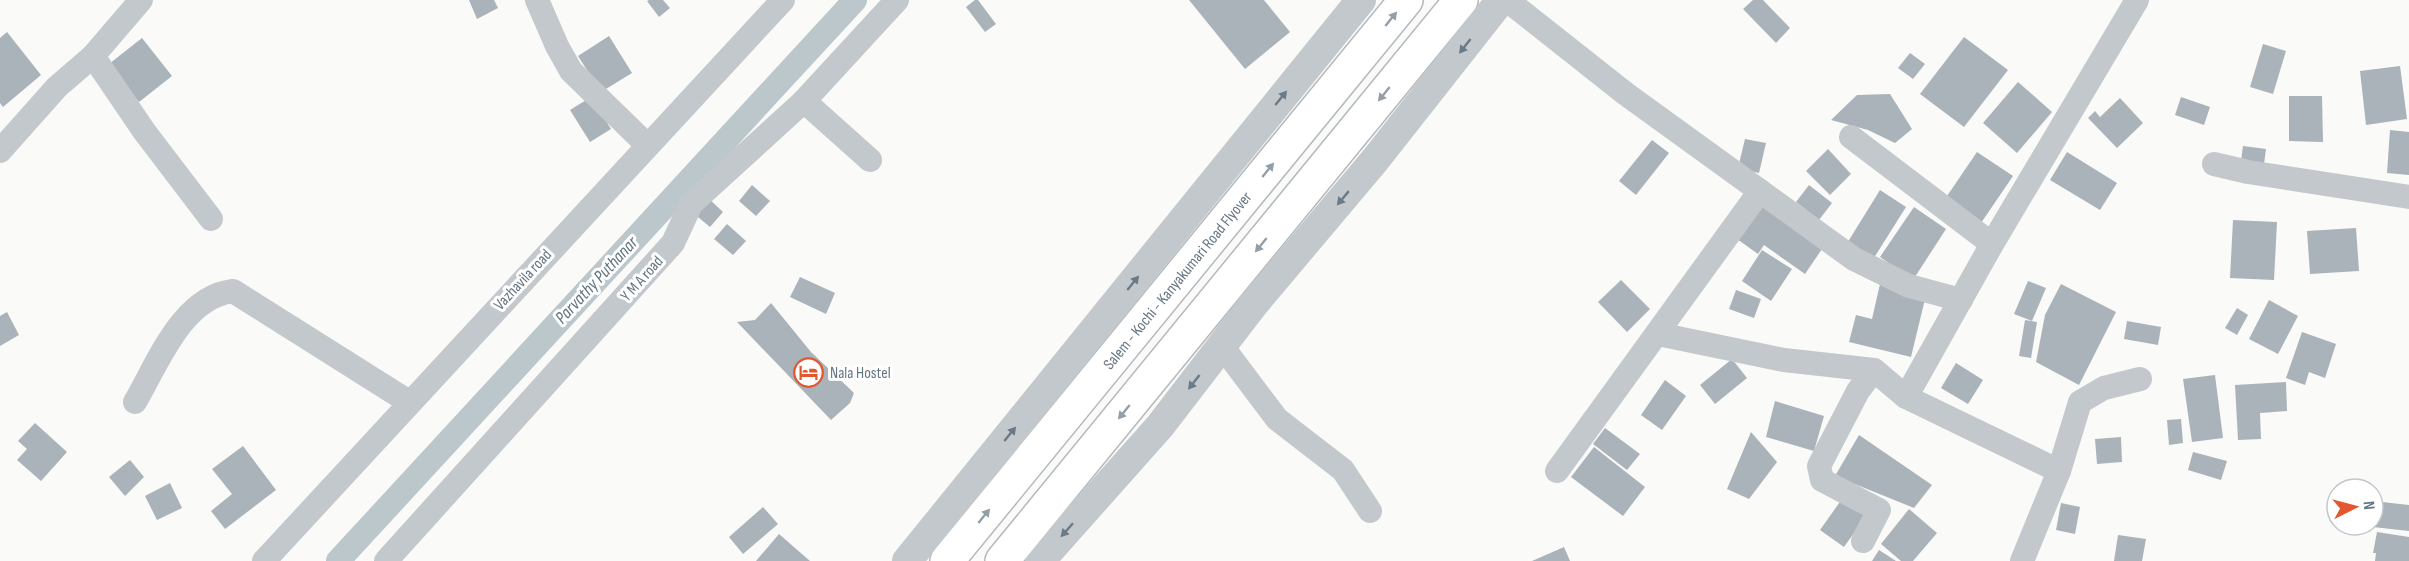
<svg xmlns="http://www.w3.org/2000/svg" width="2409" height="561" font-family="'Sofia Sans Condensed',sans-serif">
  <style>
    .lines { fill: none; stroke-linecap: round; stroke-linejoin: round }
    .canal { stroke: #bbc7cb; stroke-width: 24 }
    .building { fill: #aab3b9 }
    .trunk-casing { stroke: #b4b9bd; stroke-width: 36 }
    .minor { stroke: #c3c8cc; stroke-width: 24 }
    .tertiary { stroke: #c3c8cc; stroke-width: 30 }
    .trunk { stroke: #fff; stroke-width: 33 }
    .oneway { fill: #939fa8 }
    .oneway2 { fill: #6a7a87 }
    .labels { text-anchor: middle; stroke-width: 6; stroke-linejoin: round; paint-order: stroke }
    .street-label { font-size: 16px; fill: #657683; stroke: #fff }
    .poi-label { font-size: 16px; fill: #657683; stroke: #fff; text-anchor: start }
    .water-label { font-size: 18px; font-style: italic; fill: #60757c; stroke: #fff }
  </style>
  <rect width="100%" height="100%" fill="#fafaf8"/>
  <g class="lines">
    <path class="canal" d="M338 561 855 0"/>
  </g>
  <g class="building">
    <path d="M469 0H494L498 8 477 19Z"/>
    <path d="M649 0H663L670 8 659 17 647 1Z"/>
    <path d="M975 0H978L996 24 985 32 966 7Z"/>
    <path d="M1189 0H1264L1290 32 1245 69Z"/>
    <path d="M1753 0H1763L1790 28 1776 43 1743 9Z"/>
    <path d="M7 32 41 75 3 107 0 103V38Z"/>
    <path d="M609 36 632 73 601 92 578 56Z"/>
    <path d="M1964 37 2008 70 1964 127 1920 94Z"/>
    <path d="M142 38 172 76 139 102 109 64Z"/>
    <path d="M2263 44 2286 51 2273 94 2250 87Z"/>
    <path d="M1910 53 1925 64 1913 79 1898 68Z"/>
    <path d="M2400 66 2407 119 2366 125 2360 71Z"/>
    <path d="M2018 82 2052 112 2017 153 1983 123Z"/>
    <path d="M1890 94 1912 129 1895 143 1868 130 1831 120 1857 95Z"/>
    <path d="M2289 96H2322L2323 142 2289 141Z"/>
    <path d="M591 97 611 129 590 142 570 110Z"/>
    <path d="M2181 97 2210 107 2204 125 2175 115Z"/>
    <path d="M2120 98 2143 123 2117 148 2088 118 2095 111 2100 117Z"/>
    <path d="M2390 130 2409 132V175L2387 173Z"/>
    <path d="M1745 139 1766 143 1759 173 1738 168Z"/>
    <path d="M1652 140 1669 153 1636 195 1619 181Z"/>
    <path d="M2243 146 2266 149 2264 164 2241 161Z"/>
    <path d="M1828 149 1851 174 1830 195 1806 171Z"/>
    <path d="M1977 152 2013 176 1981 223 1945 199Z"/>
    <path d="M2067 152 2117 183 2100 210 2050 180Z"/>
    <path d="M752 185 770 201 756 216 739 201Z"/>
    <path d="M1809 185 1832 203 1819 220 1796 202Z"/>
    <path d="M1880 190 1906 207 1872 261 1846 245Z"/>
    <path d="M706 196 723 212 710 227 692 212Z"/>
    <path d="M1763 202 1824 246 1805 274 1764 245 1758 254 1737 239Z"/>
    <path d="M1914 207 1946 229 1913 280 1880 257Z"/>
    <path d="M2233 220 2277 222 2274 280 2230 278Z"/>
    <path d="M727 224 746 241 733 255 714 239Z"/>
    <path d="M2356 228 2359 271 2310 274 2307 231Z"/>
    <path d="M1762 250 1792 269 1771 301 1742 281Z"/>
    <path d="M800 277 835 293 826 314 790 297Z"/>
    <path d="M1621 280 1650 309 1627 332 1598 302Z"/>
    <path d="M2028 281 2046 288 2032 321 2014 314Z"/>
    <path d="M1880 284 1926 295 1911 357 1849 342 1856 315 1872 319Z"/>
    <path d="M2061 284 2116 312 2079 385 2036 362 2045 315Z"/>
    <path d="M1736 290 1761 299 1754 318 1729 309Z"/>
    <path d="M2269 300 2298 316 2278 354 2249 339Z"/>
    <path d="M771 303 811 352 854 393 850 403 831 420 737 322 755 320Z"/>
    <path d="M2237 308 2248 315 2237 335 2225 328Z"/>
    <path d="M7 312 19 335 0 346V316Z"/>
    <path d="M2025 320 2037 322 2031 358 2019 356Z"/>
    <path d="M2127 321 2161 327 2158 345 2124 339Z"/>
    <path d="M2302 332 2336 344 2325 378 2309 372 2305 385 2286 378Z"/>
    <path d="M1732 359 1747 378 1715 404 1700 385Z"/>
    <path d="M1956 363 1983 380 1968 404 1941 388Z"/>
    <path d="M2215 375 2223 438 2192 442 2183 379Z"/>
    <path d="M1665 380 1686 396 1662 430 1641 415Z"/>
    <path d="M2286 382 2287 411 2260 413 2261 439 2238 440 2235 385Z"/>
    <path d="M1775 401 1824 416 1814 451 1766 437Z"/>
    <path d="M2181 419 2183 443 2169 445 2167 420Z"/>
    <path d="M35 423 67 452 41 481 17 460 27 449 18 441Z"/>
    <path d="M1605 428 1640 454 1627 470 1593 444Z"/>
    <path d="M1751 432 1777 462 1749 499 1727 489Z"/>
    <path d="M1859 435 1932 485 1914 508 1835 476Z"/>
    <path d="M2121 437 2122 462 2097 464 2095 439Z"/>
    <path d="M243 446 276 490 225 529 211 511 232 494 212 469Z"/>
    <path d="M1594 447 1645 487 1623 516 1571 477Z"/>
    <path d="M2193 452 2227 461 2221 480 2188 470Z"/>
    <path d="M130 460 144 477 125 496 109 477Z"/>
    <path d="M170 483 182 508 157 520 145 496Z"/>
    <path d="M1842 499 1866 516 1844 547 1820 530Z"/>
    <path d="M2373 501 2409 505V531L2373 527Z"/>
    <path d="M2061 503 2080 507 2075 534 2056 530Z"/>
    <path d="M763 507 778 524 743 554 729 537Z"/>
    <path d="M1909 509 1937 533 1913 561H1901L1881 544Z"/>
    <path d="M2377 532 2409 537V561H2375L2376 553H2373Z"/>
    <path d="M779 534 810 561H756Z"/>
    <path d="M2118 535 2146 539 2142 561H2114Z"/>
    <path d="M1564 547 1570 561H1532Z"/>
    <path d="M1879 550 1896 561H1872Z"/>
  </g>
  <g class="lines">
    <defs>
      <g id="trunk">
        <path id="s1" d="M947 561 1406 0"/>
        <path d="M1002 561 1461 0"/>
      </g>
    </defs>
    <use href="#trunk" class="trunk-casing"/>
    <g class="minor">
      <path d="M537 0 557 46 571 71 647 145"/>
      <path d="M1507 0 1626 94 1760 191 1557 471"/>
      <path d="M93 56 144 131 211 219"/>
      <path d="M804 101 870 160"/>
      <path d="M1851 137 1992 244"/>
      <path d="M0 151 57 87 93 56 141 0"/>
      <path d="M2214 164 2248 172 2409 197"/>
      <path d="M1760 191 1854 259 1909 286 1961 300"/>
      <path d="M1658 334 1784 360 1874 370 1858 391 1819 466 1822 480 1879 510 1863 541"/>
      <path d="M1222 346 1277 419 1343 470 1370 511"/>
      <path d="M1874 370 1906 397"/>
      <path d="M135 402C158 363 182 297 233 291L409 402"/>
      <path d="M2059 471 2080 402 2104 388 2140 379"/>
      <path d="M264 561 783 0"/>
      <path d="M386 561 673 243 691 204 804 101 897 0"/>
      <path d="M2022 561 2059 471 1906 397 1992 244 2137 0"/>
    </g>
    <g class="tertiary">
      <path d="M907 561 1361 0"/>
      <path d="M1040 561 1160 426 1253 305 1375 160 1501 0"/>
    </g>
    <use href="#trunk" class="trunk"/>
  </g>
  <defs><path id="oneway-solid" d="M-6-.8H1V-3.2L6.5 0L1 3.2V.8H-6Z" transform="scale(1.5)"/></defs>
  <g class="oneway">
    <use href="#oneway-solid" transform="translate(1391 19) rotate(-51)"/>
    <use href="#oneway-solid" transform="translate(1384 94) rotate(129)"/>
    <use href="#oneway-solid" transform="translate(1268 170) rotate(-51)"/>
    <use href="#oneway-solid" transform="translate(1261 245) rotate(129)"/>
    <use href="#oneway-solid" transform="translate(1124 412) rotate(129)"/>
    <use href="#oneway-solid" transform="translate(984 516) rotate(-51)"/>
  </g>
  <g class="oneway2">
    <use href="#oneway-solid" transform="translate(1465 46) rotate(128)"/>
    <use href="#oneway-solid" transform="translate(1281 98) rotate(-51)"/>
    <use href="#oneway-solid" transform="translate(1343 198) rotate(130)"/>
    <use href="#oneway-solid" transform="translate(1133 283) rotate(-51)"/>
    <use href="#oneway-solid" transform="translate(1194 382) rotate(128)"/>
    <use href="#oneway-solid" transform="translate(1010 434) rotate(-51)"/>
    <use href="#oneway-solid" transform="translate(1067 530) rotate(132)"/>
  </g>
  <defs>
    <symbol id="hotel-ring" viewBox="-11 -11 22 22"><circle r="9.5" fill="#fff" stroke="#e4572e" stroke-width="1.5"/><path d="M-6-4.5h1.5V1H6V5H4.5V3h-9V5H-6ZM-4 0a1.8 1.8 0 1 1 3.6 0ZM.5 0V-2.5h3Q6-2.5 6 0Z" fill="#e4572e"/></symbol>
  </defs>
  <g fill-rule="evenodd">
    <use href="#hotel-ring" x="792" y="356" width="33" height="33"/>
  </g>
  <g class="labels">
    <g class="street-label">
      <text transform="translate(641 278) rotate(-48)" y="6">Y M A road</text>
      <text transform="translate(522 279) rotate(-47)" y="6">Vazhavila road</text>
      <text dy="6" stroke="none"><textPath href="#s1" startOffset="363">Salem - Kochi - Kanyakumari Road Flyover</textPath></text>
    </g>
    <g class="poi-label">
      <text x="830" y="378">Nala Hostel</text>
    </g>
    <g class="water-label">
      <text transform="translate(596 280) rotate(-47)" y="6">Parvathy Puthanar</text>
    </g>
  </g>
  <g transform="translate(2355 507) rotate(84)"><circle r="28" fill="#ffffff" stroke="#c1c8cd" stroke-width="1.5"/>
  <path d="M0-4.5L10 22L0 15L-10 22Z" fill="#e4572e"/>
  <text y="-9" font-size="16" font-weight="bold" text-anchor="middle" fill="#657683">N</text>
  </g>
</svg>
